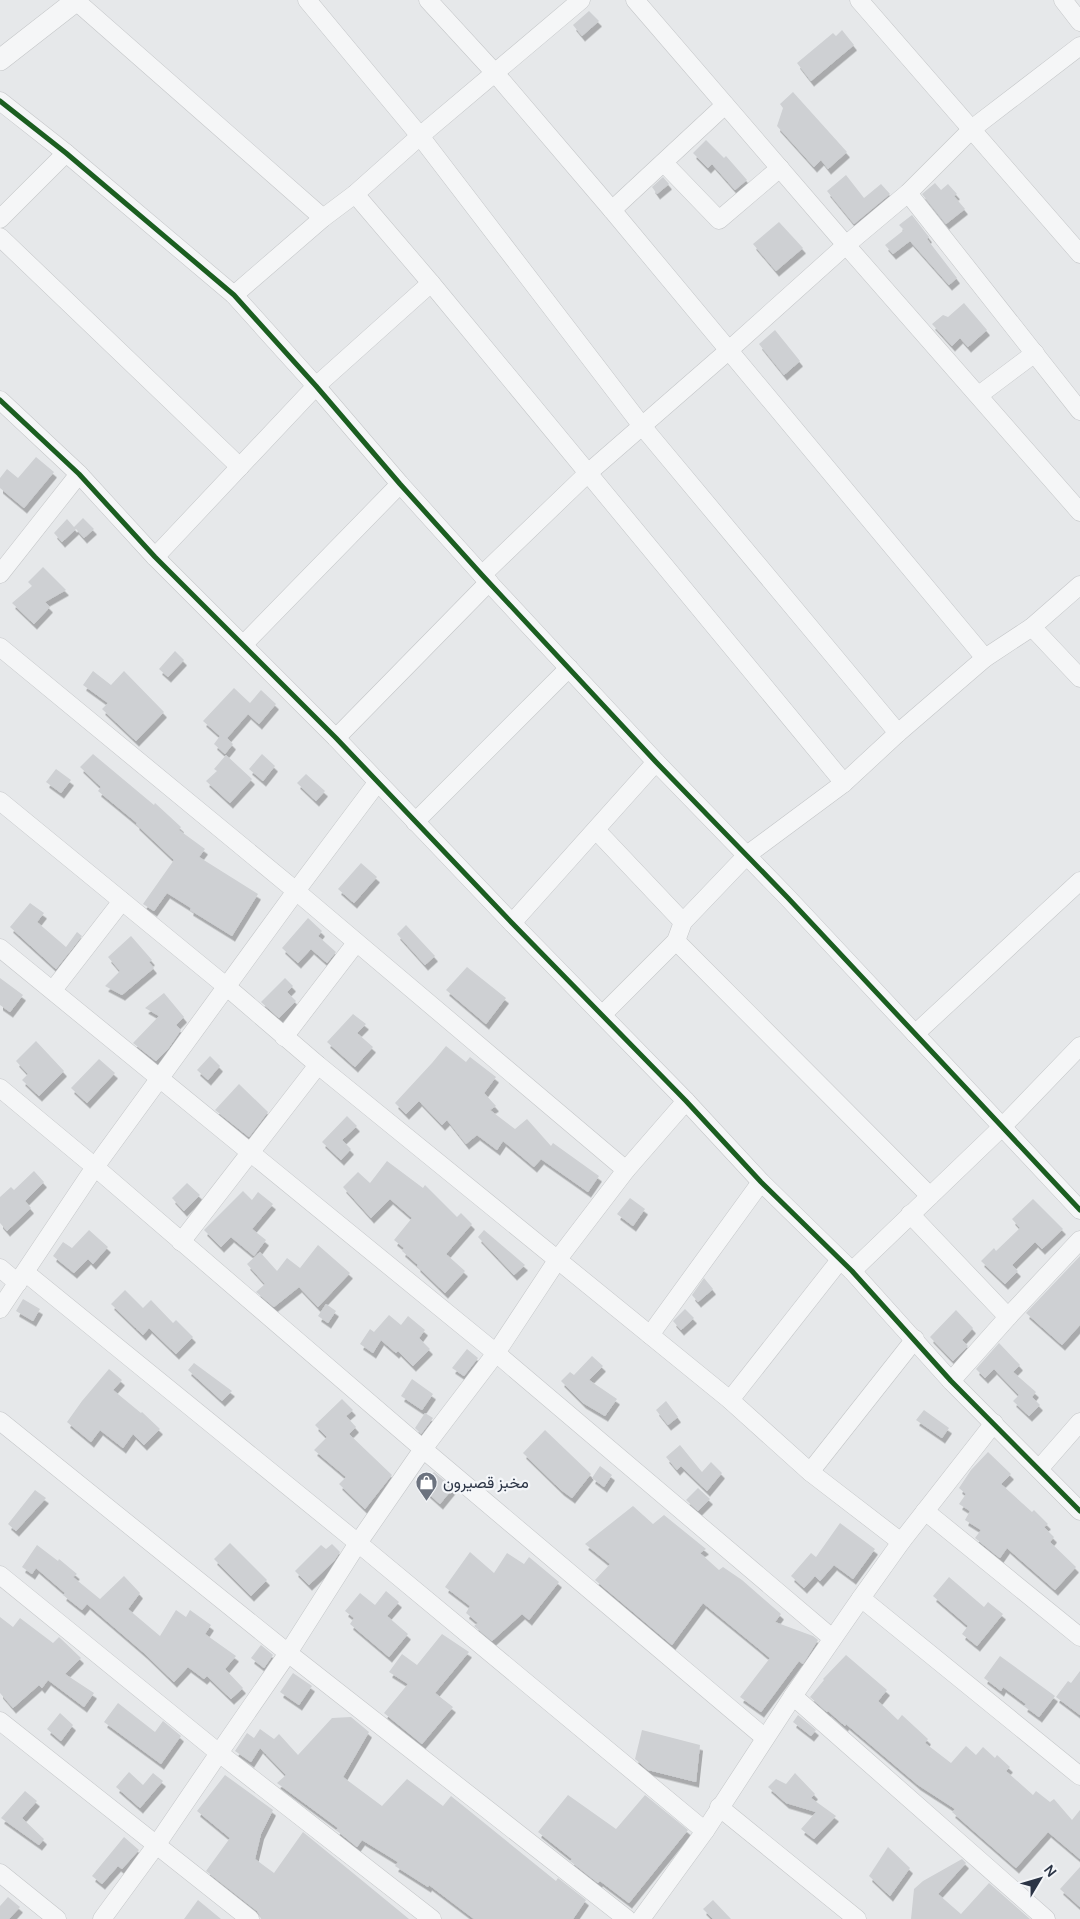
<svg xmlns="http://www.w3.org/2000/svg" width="1080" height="1919" font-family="Manrope,Vazirmatn,sans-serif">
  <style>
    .building { fill: #ced0d3; filter: url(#shadow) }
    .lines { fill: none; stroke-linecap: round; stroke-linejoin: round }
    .minor-casing { stroke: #c4c6c8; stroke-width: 19 }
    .tertiary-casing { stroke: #c4c6c8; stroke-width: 22 }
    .minor { stroke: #f5f6f7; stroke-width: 18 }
    .tertiary { stroke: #f5f6f7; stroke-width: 21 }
    .cycleway-casing { stroke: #f4f6f9; stroke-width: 8 }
    .cycleway { stroke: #1b5e20; stroke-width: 5 }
    .labels { text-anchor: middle; stroke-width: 4.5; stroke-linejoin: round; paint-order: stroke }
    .poi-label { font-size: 16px; fill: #2b3445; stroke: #f4f6f9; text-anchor: start }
  </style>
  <defs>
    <filter id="shadow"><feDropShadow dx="3" dy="5.5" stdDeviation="0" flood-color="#0004"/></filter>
  </defs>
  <rect width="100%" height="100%" fill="#e6e8ea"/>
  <g class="building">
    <path d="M589 11 599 21 582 36 573 25Z"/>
    <path d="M842 30 854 45 811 81 797 63 833 33 836 36Z"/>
    <path d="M793 92 847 152 828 169 821 160 814 167 777 126 783 108 780 104Z"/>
    <path d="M706 140 724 158 726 156 747 180 735 190 712 164 708 168 693 153Z"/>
    <path d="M846 175 864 198 881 184 890 194 854 224 827 191Z"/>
    <path d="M663 177 669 184 657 194 652 187Z"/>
    <path d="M935 183 941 190 948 184 957 194 954 196 965 209 946 224 922 194Z"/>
    <path d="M912 215 929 237 927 239 957 278 949 285 910 241 893 254 885 245 904 230 899 225Z"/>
    <path d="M779 222 803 248 776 271 753 244Z"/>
    <path d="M964 303 987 330 968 347 960 338 952 346 932 324 943 315 948 317Z"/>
    <path d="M775 330 800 361 784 375 759 344Z"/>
    <path d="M36 457 54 472 24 508 0 488V478L7 469 18 478Z"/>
    <path d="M83 518 94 529 84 538 76 529 62 542 54 533 67 519 74 527Z"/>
    <path d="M43 567 66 590 45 602 50 607 34 624 12 603 32 586 28 582Z"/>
    <path d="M175 651 184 660 168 677 159 669Z"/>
    <path d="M93 671 111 685 124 671 164 712 136 741 102 709 108 703 83 685Z"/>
    <path d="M234 688 250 703 261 690 276 704 259 724 248 714 227 738 233 744 225 754 214 744 220 736 203 721Z"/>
    <path d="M93 754 154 805 155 803 181 827 179 830 205 849 199 857 258 894 232 936 190 910 191 908 167 893 154 911 143 904 174 860 136 824 137 823 98 791 101 787 80 767Z"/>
    <path d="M262 754 275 766 263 781 249 769Z"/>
    <path d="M226 755 252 779 230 803 206 781 217 771 214 769Z"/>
    <path d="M56 769 71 780 61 793 46 782Z"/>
    <path d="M306 774 325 791 316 801 297 783Z"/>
    <path d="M361 863 377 877 354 903 338 889Z"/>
    <path d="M30 903 44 913 37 922 66 947 77 932 82 936 56 969 10 927Z"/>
    <path d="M308 918 322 931 318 936 336 952 327 963 311 949 298 963 282 948Z"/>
    <path d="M406 925 435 956 425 965 397 934Z"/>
    <path d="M131 936 152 960 149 962 154 968 122 995 105 986 120 971 108 957Z"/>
    <path d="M467 967 506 998 486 1024 446 990Z"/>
    <path d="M0 978 23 995 10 1012 0 1005Z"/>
    <path d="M285 978 293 986 287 992 296 1001 279 1018 261 1002Z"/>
    <path d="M164 993 184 1017 176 1025 181 1030 168 1049 156 1061 133 1043 159 1016 145 1008Z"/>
    <path d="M353 1014 366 1024 357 1033 373 1047 355 1067 327 1042Z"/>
    <path d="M36 1041 64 1071 39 1096 22 1080 28 1074 16 1061Z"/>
    <path d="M446 1046 466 1062 470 1057 496 1077 484 1093 496 1106 490 1110 515 1129 527 1119 551 1146 553 1143 599 1176 588 1192 541 1159 534 1167 503 1141 497 1150 477 1135 466 1144 447 1120 442 1125 419 1101 406 1114 395 1103 432 1063Z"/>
    <path d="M210 1056 220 1066 208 1080 197 1070Z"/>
    <path d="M99 1059 115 1073 87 1103 71 1088Z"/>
    <path d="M239 1084 268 1112 249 1137 215 1110Z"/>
    <path d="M347 1116 357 1126 342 1140 351 1149 341 1160 322 1142Z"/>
    <path d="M387 1161 423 1188 425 1185 457 1217 461 1213 472 1224 446 1254 465 1271 445 1293 417 1266 418 1265 402 1251 404 1248 394 1240 412 1218 390 1199 371 1218 343 1187 358 1172 370 1183Z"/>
    <path d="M34 1171 44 1182 25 1201 31 1208 7 1231 0 1223V1197L11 1187 14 1190Z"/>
    <path d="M187 1183 200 1195 184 1211 172 1198Z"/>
    <path d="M243 1191 252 1200 258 1192 273 1204 252 1229 266 1240 254 1256 231 1237 221 1247 204 1230Z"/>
    <path d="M630 1198 645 1209 633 1226 617 1214Z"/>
    <path d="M1033 1199 1063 1229 1042 1249 1035 1242 1012 1265 1018 1271 1005 1284 981 1261 994 1248 996 1251 1020 1228 1012 1219Z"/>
    <path d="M89 1230 108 1247 93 1264 88 1259 74 1273 53 1256 63 1242 72 1248Z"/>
    <path d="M484 1230 525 1265 514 1275 478 1237Z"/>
    <path d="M318 1245 350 1273 318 1307 299 1287 274 1307 256 1292 265 1284 247 1264 260 1252 277 1271 287 1258 300 1268Z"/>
    <path d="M1080 1256V1325L1062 1345 1026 1313Z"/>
    <path d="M704 1278 713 1289 698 1302 692 1295Z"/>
    <path d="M125 1290 143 1308 151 1300 173 1323 176 1320 193 1337 176 1354 149 1328 143 1335 111 1304Z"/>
    <path d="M23 1299 40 1309 33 1321 16 1311Z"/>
    <path d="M326 1304 336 1311 328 1323 318 1316Z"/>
    <path d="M685 1309 694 1318 681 1330 673 1321Z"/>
    <path d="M956 1310 973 1328 962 1340 968 1346 953 1361 930 1337Z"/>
    <path d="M389 1315 401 1325 408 1316 425 1330 419 1338 430 1349 413 1366 398 1351 396 1353 381 1340 373 1353 360 1344 370 1329 374 1332Z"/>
    <path d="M999 1343 1020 1365 1013 1372 1036 1392 1032 1397 1040 1405 1029 1416 1013 1401 1019 1395 994 1369 985 1378 976 1369Z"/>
    <path d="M467 1349 478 1358 464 1376 452 1368Z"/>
    <path d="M592 1356 603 1366 589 1380 617 1399 605 1416 583 1403 561 1381 570 1372 574 1375Z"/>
    <path d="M194 1363 232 1391 222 1401 188 1370Z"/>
    <path d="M109 1369 122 1380 113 1390 141 1413 142 1412 160 1429 144 1445 133 1434 123 1448 100 1430 91 1442 67 1422 82 1401Z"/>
    <path d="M412 1379 433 1394 422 1410 401 1396Z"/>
    <path d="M342 1399 353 1410 346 1416 356 1427 349 1434 392 1475 365 1509 339 1484 346 1477 314 1450 327 1437 315 1425Z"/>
    <path d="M666 1401 678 1417 668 1425 656 1410Z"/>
    <path d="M924 1410 949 1428 942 1438 916 1420Z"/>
    <path d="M425 1413 433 1418 421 1434 415 1428Z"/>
    <path d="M545 1430 591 1474 572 1498 561 1490 523 1453Z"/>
    <path d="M680 1445 702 1472 711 1462 722 1473 707 1491 681 1466 677 1470 666 1457Z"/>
    <path d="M988 1452 1011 1474 1001 1484 1032 1512 1034 1510 1048 1524 1044 1527 1054 1537 1050 1542 1076 1567 1055 1590 1007 1548 1000 1558 996 1555 975 1538 981 1530 965 1520 970 1511 959 1504 966 1494 959 1488 971 1470Z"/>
    <path d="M600 1466 612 1475 604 1487 592 1478Z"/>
    <path d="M434 1472 453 1488 440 1504 421 1487Z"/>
    <path d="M698 1488 710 1499 698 1511 686 1500Z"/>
    <path d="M35 1490 46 1498 16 1531 8 1524Z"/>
    <path d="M633 1506 653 1524 664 1515 706 1549 700 1553 719 1570 723 1567 742 1580 781 1614 775 1622 813 1636 818 1640 803 1664 799 1661 761 1712 740 1697 770 1658 703 1603 672 1645 595 1580 610 1564 585 1544Z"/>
    <path d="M840 1523 875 1549 853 1579 834 1565 820 1581 815 1576 804 1588 791 1576 811 1553 816 1557Z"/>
    <path d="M230 1543 267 1580 251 1596 214 1559Z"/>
    <path d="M332 1544 340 1552 334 1561 309 1585 295 1571 321 1545 326 1549Z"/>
    <path d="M37 1545 58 1561 59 1559 77 1574 73 1577 100 1599 124 1576 140 1593 128 1609 160 1636 176 1610 186 1617 190 1610 211 1625 205 1634 236 1656 225 1669 243 1688 231 1699 207 1676 204 1679 188 1667 174 1682 144 1653 87 1604 82 1610 63 1595 65 1593 36 1568 32 1574 22 1567Z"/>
    <path d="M470 1552 494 1573 507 1553 524 1564 529 1557 559 1582 529 1620 522 1614 492 1641 474 1626 478 1623 466 1613 470 1606 445 1587Z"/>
    <path d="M949 1577 984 1607 988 1602 1003 1614 977 1646 962 1634 968 1626 933 1596Z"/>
    <path d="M386 1591 399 1602 387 1616 408 1634 389 1657 350 1624 354 1618 345 1611 360 1593 375 1605Z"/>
    <path d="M0 1617 13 1627 20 1618 53 1643 59 1637 81 1658 65 1674 94 1693 84 1707 48 1680 42 1688 39 1685 13 1708 0 1693Z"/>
    <path d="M442 1634 469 1652 435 1693 453 1707 422 1744 384 1713 408 1684 389 1672 402 1654 417 1665Z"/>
    <path d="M261 1645 273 1655 264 1668 251 1658Z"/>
    <path d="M846 1655 887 1690 878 1701 898 1720 902 1715 928 1739 925 1743 951 1763 966 1746 976 1755 983 1747 995 1758 997 1755 1010 1767 1006 1771 1033 1795 1036 1791 1050 1802 1054 1799 1072 1820 1080 1810V1859L1048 1832 1016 1868 952 1812 955 1809 918 1785 846 1724 845 1726 828 1711 827 1712 810 1697 824 1680 823 1679Z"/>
    <path d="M1000 1656 1055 1696 1039 1717 1024 1706 1026 1704 1003 1687 1001 1691 984 1678Z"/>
    <path d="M1080 1671V1715L1056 1697 1068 1681 1071 1683Z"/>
    <path d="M293 1673 312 1686 299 1705 280 1692Z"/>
    <path d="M118 1703 155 1732 163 1721 181 1736 161 1764 104 1722Z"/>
    <path d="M60 1713 73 1725 61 1741 47 1729Z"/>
    <path d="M798 1715 816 1730 811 1736 793 1722Z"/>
    <path d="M351 1717 369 1732 343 1777 382 1806 407 1779 443 1806 451 1796 556 1881 558 1878 586 1900 573 1919H474L429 1885 428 1887 395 1866 398 1862 362 1840 357 1847 336 1830 338 1828 277 1783 286 1775 260 1748 251 1762 235 1751 247 1733 254 1738 260 1729 274 1739 279 1734 298 1755 332 1718Z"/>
    <path d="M642 1730 700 1745 696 1782 648 1770 635 1759Z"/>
    <path d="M129 1772 143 1785 153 1773 163 1781 140 1808 116 1787Z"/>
    <path d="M795 1773 815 1794 811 1798 836 1816 814 1839 801 1829 816 1812 786 1803 768 1787 776 1779 786 1784Z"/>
    <path d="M225 1775 273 1810 261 1834 255 1859 274 1873 303 1832 409 1919H262L257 1911 206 1871 230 1838 197 1811Z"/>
    <path d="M25 1791 37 1801 22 1818 44 1839 39 1845 1 1818Z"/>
    <path d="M568 1795 616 1829 645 1795 688 1830 629 1903 600 1881 598 1883 570 1861 572 1859 538 1832Z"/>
    <path d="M124 1837 139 1850 122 1869 118 1866 102 1884 92 1876Z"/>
    <path d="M888 1847 910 1868 890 1896 869 1876Z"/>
    <path d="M962 1859 966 1863 938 1894 961 1914 989 1883 1030 1919H911L914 1889 923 1881Z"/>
    <path d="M1080 1867V1907L1060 1889Z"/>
    <path d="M8 1897 20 1907 9 1919H0V1906Z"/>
    <path d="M198 1900 221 1919H184Z"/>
    <path d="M713 1900 731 1919H713L703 1909Z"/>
  </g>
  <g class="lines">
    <defs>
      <g id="minor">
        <path d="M75 0 323 218"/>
        <path d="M307 0 420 136 642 426 898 733"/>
        <path d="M428 0 495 73 612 210 985 658"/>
        <path d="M635 0 846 245 1080 512"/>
        <path d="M859 0 1080 254"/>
        <path d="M1063 0 1080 22"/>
        <path d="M0 101 66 153 234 295 316 386 400 484 482 575 656 762 788 898 1080 1210"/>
        <path d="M664 163 719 220 780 168"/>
        <path d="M908 193 1080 411"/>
        <path d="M355 194 431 283 844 783"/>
        <path d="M612 210 725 105"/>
        <path d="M0 219 66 153"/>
        <path d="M0 237 240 467"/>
        <path d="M234 295 323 218 355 194 420 136 581 0"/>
        <path d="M979 395 1035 353"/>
        <path d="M0 400 79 474 155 557 336 738 512 923 686 1101 761 1182 852 1271 951 1381 1080 1511"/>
        <path d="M155 557 316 386 431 283"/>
        <path d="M0 574 79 474"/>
        <path d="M482 575 588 473 728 351 846 245 908 193 973 128 1080 46"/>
        <path d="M1032 627 1080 678"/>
        <path d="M243 645 400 484"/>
        <path d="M0 647 296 891 626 1170"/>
        <path d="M336 738 489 582"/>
        <path d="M0 801 227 987 318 1065 730 1400 810 1472 901 1542"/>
        <path d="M415 822 569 668"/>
        <path d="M596 830 683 922"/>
        <path d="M512 923 656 762"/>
        <path d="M676 941 930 1196"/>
        <path d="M0 948 496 1353 832 1638"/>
        <path d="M53 990 122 901"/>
        <path d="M602 1015 676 941 683 922 747 855 844 783 898 733 985 658 1032 627 1080 585"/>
        <path d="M915 1034 1080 881"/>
        <path d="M284 1037 356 943"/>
        <path d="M0 1088 95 1167 423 1449 765 1738"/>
        <path d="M910 1214 1008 1317"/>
        <path d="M181 1242 318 1065"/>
        <path d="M0 1268 18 1283"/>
        <path d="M852 1271 1002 1127 1080 1046"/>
        <path d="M26 1273 358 1543 705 1831"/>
        <path d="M0 1309 95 1167 296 891 377 783"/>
        <path d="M650 1335 761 1182"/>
        <path d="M951 1381 1008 1317 1080 1240"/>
        <path d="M730 1400 840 1260"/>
        <path d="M0 1421 288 1653 627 1919"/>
        <path d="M1039 1469 1080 1422"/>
        <path d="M810 1472 915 1339"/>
        <path d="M925 1511 1080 1637"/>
        <path d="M0 1575 219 1753 432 1919"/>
        <path d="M861 1598 1080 1776"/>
        <path d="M793 1696 1046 1919"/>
        <path d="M0 1721 250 1919"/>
        <path d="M719 1807 857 1919"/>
        <path d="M0 1873 57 1919"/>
        <path d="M102 1919 157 1844 219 1753 288 1653 358 1543 423 1449 496 1353 558 1259 626 1170 686 1101"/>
        <path d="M641 1919 705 1831 793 1696 861 1598 901 1542 994 1423"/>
      </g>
      <path id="tertiary" d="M0 60 77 0"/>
    </defs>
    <use href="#minor" class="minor-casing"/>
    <use href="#tertiary" class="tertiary-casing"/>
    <use href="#minor" class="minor"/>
    <use href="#tertiary" class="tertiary"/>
    <defs>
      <g id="cycleway">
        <path d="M0 101 66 153 234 295 316 386 400 484 482 575 656 762 788 898 1080 1210"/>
        <path d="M0 400 79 474 155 557 336 738 512 923 686 1101 761 1182 852 1271 951 1381 1080 1511"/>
      </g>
    </defs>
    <use href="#cycleway" class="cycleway-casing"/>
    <use href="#cycleway" class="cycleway"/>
  </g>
  <defs>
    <symbol id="shop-pin" viewBox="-11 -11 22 30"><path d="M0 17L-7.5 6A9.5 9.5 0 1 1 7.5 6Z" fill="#6c737f" stroke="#f4f6f9"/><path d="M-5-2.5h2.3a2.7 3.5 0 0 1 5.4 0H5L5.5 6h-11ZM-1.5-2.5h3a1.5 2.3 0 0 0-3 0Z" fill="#fff"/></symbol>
  </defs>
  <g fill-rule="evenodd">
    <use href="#shop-pin" x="414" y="1470" width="25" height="34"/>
  </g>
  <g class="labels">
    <g class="poi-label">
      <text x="443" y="1488">مخبز قصيرون</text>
    </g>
  </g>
  <g transform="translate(1040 1879) rotate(52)" stroke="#f4f6f9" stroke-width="4" paint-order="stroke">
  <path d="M0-4L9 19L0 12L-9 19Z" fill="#2b3445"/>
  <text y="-8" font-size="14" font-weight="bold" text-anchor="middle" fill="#2b3445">N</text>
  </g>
</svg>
